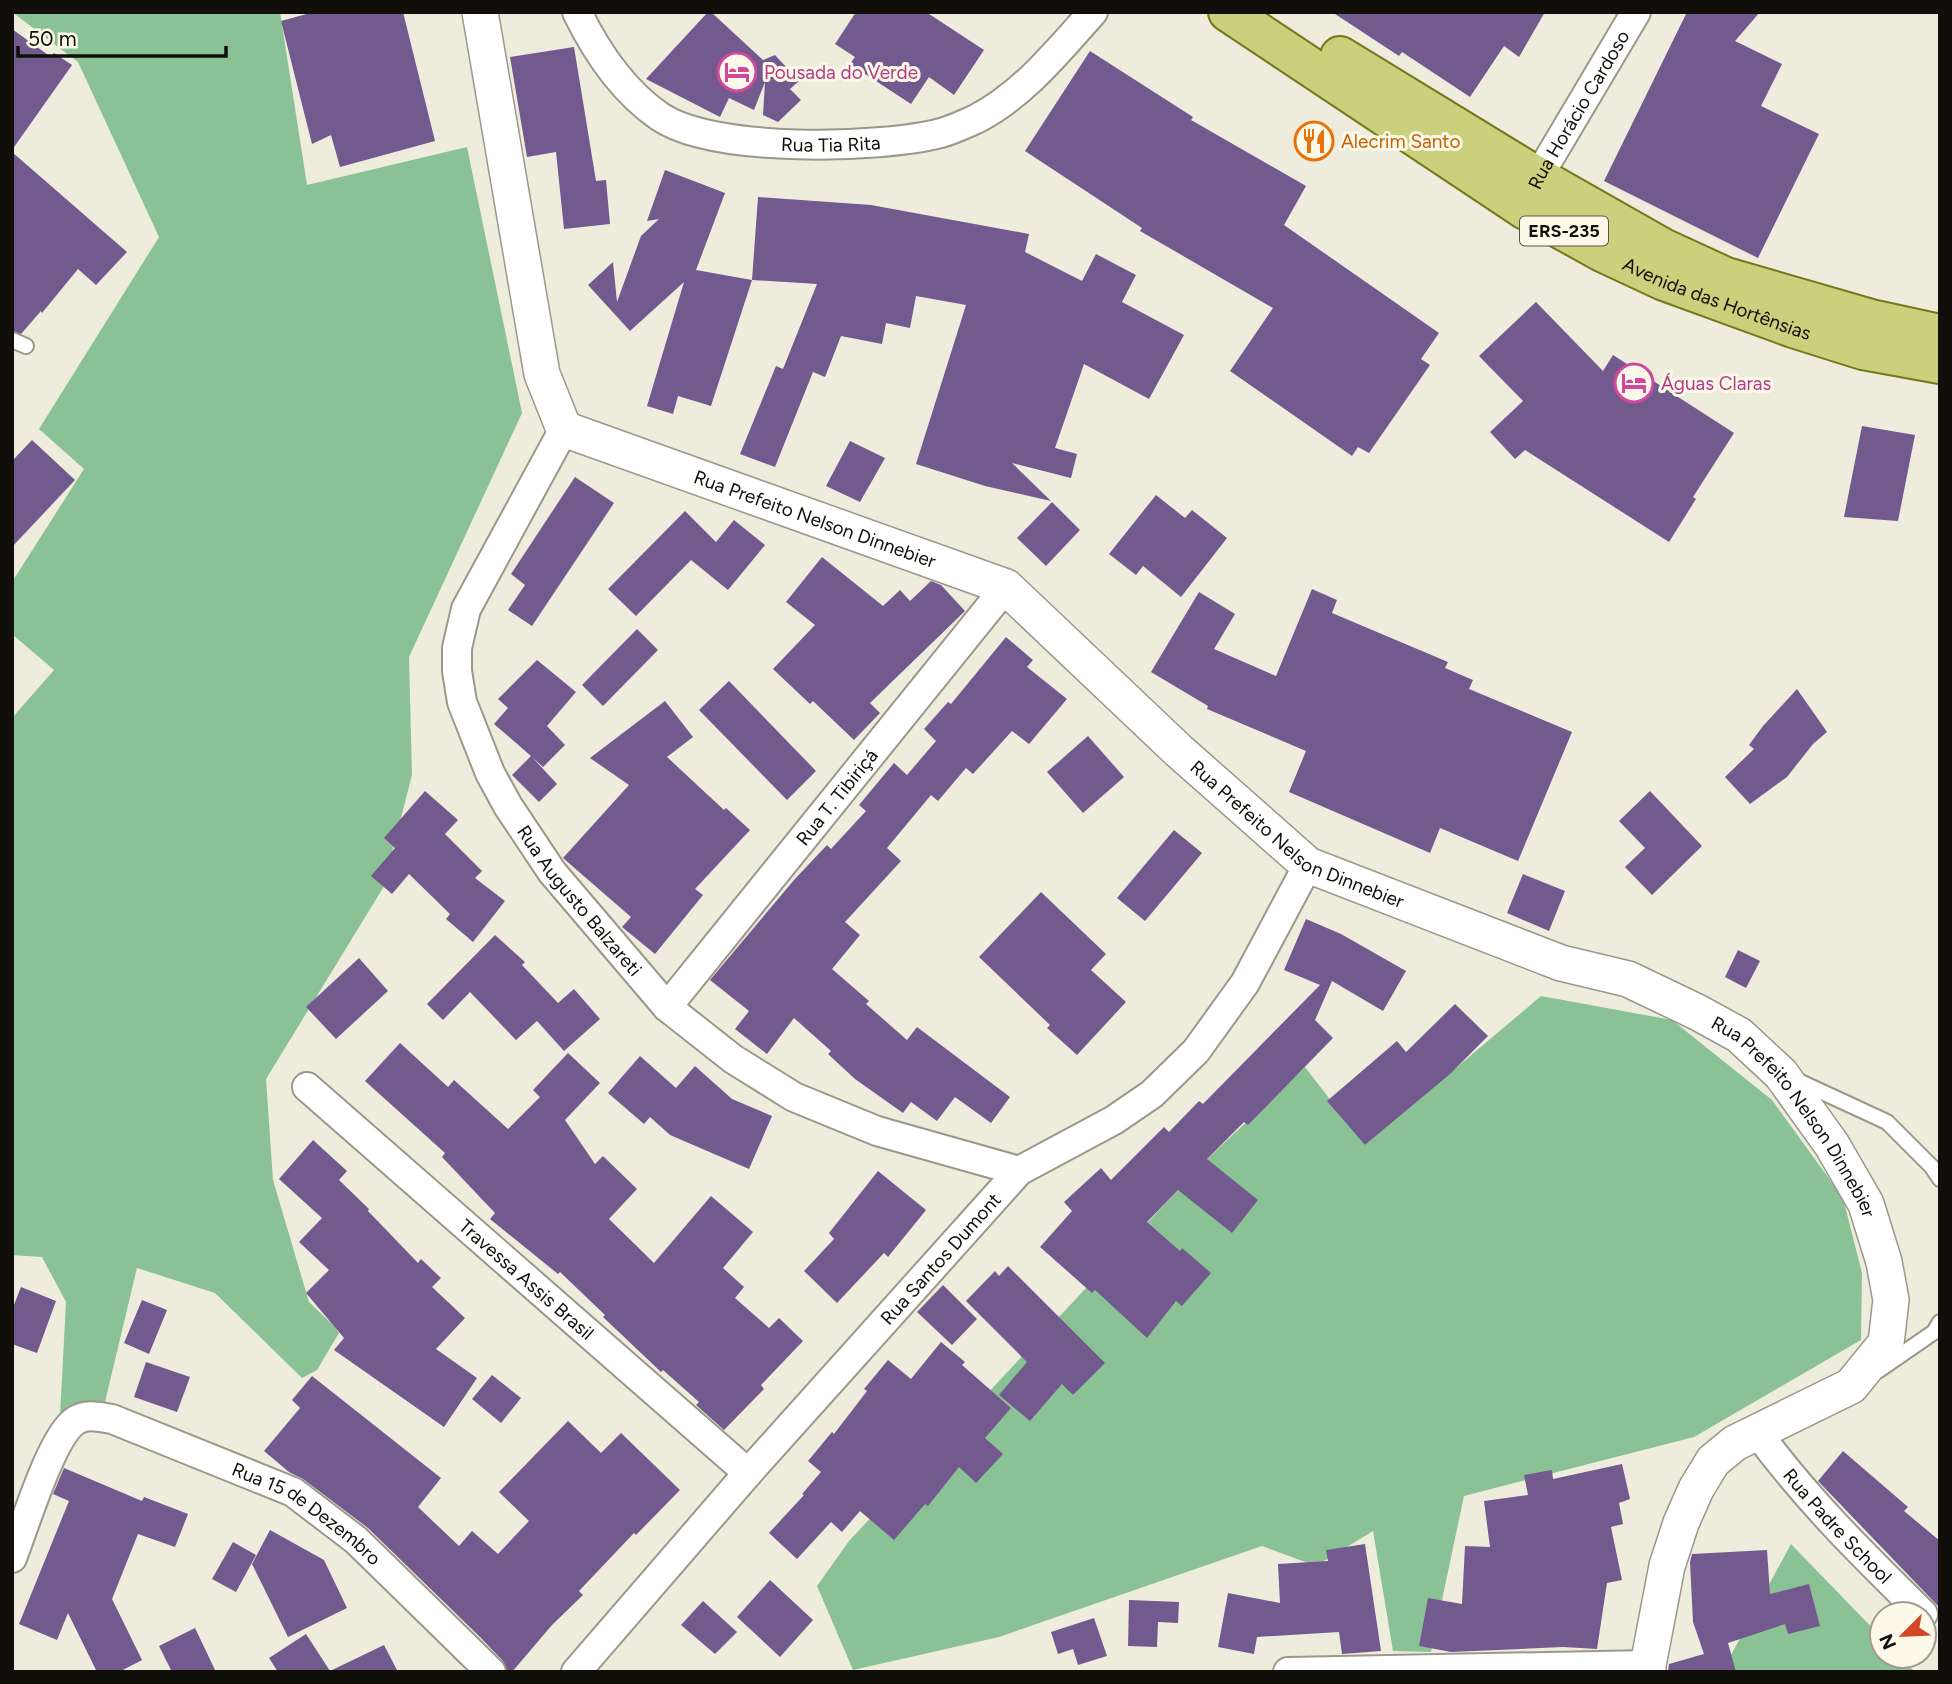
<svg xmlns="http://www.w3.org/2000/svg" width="1952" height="1684" font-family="Figtree,sans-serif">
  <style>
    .forest { fill: #8bc295 }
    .building { fill: #725a8f }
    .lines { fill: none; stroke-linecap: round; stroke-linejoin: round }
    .service-casing { stroke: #9b988a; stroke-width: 18 }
    .minor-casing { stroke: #9b988a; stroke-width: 32 }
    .tertiary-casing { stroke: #9b988a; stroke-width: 38 }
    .primary-casing { stroke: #73781b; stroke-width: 42 }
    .service { stroke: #fff; stroke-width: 14 }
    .minor { stroke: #fff; stroke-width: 28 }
    .tertiary { stroke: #fff; stroke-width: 35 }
    .primary { stroke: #cbd07c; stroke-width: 38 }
    .labels { text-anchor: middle; stroke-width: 6; stroke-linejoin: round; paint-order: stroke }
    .shield { fill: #fcf9e9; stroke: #57554d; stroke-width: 2 }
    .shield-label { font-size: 18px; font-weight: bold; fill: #100f0a }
    .hotel-label { font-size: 19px; fill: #b23c85; stroke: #fcf9e9; text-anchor: start }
    .street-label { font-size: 19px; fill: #100f0a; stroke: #fcf9e9 }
    .food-label { font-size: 19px; fill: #c56008; stroke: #fcf9e9; text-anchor: start }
  </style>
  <rect width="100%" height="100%" fill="#eeecdc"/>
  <g class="forest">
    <path d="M12 12H280L307 185 467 147 522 413 409 657 412 775 383 888 266 1079 273 1180 309 1302 334 1326 339 1333 317 1370 302 1378 215 1293 137 1268 104 1406 60 1416 66 1302 42 1257 12 1255V718L54 670 12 634V582L84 469 39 429 159 237 78 62Z"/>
    <path d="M1541 996 1672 1020 1772 1100 1843 1198 1862 1273 1861 1340 1694 1437 1464 1496 1431 1652 1393 1651 1373 1531 1316 1566 1262 1546 999 1637 853 1670 817 1586 849 1541 1207 1159 1305 1067 1365 1145Z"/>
    <path d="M1791 1544 1882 1638V1656H1899L1915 1672H1735L1731 1655Z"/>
  </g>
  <g class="building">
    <path d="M314 12H403L435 141 340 167 331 135 312 144 281 21Z"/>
    <path d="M708 12H711L763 60 775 55 799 81 790 89 801 100 778 122 763 115 765 82 754 110 729 98 720 117 646 79Z"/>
    <path d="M856 12H926L984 50 954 95 929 77 911 104 850 64 855 57 835 44Z"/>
    <path d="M1332 12H1545L1519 57 1504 46 1470 97 1402 52 1399 56Z"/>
    <path d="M1687 12H1760L1735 41 1782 64 1761 106 1819 134 1758 258 1604 181Z"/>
    <path d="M12 29 51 57 54 53 72 65 12 150Z"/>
    <path d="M574 47 596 181 606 180 610 224 564 229 556 152 527 157 510 57Z"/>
    <path d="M1090 51 1193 117 1191 120 1306 186 1284 225 1439 333 1421 359 1430 365 1369 453 1358 447 1352 456 1230 371 1273 308 1140 231 1142 228 1025 151Z"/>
    <path d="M12 152 127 252 96 285 78 269 42 313 41 311 21 334 12 331Z"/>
    <path d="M665 170 725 193 696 270 752 280 711 406 678 396 673 414 647 406 684 282 630 331 588 285 613 262 617 302 641 236 659 219 647 221Z"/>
    <path d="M758 197 871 205 1029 234 1025 252 1082 281 1096 254 1136 275 1122 302 1184 335 1149 399 1084 364 1055 448 1077 454 1071 478 1012 463 1051 501 985 486 916 464 966 305 916 296 910 328 886 323 882 344 841 336 825 377 813 372 775 467 740 454 776 366 783 369 817 284 752 280Z"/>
    <path d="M1536 302 1603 371 1613 355 1734 433 1693 497 1696 499 1669 542 1525 450 1515 459 1490 432 1523 401 1479 356Z"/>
    <path d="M1862 426 1915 435 1898 521 1844 517Z"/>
    <path d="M32 440 75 480 12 547V461Z"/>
    <path d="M850 441 885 458 860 502 826 486Z"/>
    <path d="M575 477 614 503 532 626 508 610 525 585 511 574Z"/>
    <path d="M1156 495 1185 518 1192 510 1227 538 1181 597 1143 566 1136 575 1109 554Z"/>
    <path d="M1052 502 1080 530 1046 566 1017 538Z"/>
    <path d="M685 511 716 542 734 520 765 545 728 590 691 560 636 616 608 589Z"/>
    <path d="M822 557 883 606 900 590 910 601 931 581 941 585 965 611 870 703 880 713 854 740 813 701 810 704 773 669 815 625 786 602Z"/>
    <path d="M1312 589 1337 600 1332 613 1448 662 1445 668 1473 680 1469 689 1572 732 1518 861 1440 828 1430 853 1289 792 1306 751 1207 709 1208 706 1151 672 1199 592 1235 614 1214 649 1276 676Z"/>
    <path d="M637 629 658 650 603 706 582 685Z"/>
    <path d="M1006 637 1033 660 1027 667 1067 699 1029 744 1012 731 973 774 966 768 938 801 931 795 887 848 901 861 845 922 860 935 832 969 869 1001 866 1004 907 1040 917 1027 1010 1097 991 1123 955 1097 937 1121 911 1102 903 1113 855 1079 828 1054 831 1051 794 1018 767 1054 735 1029 749 1011 710 980 794 880 827 845 831 849 866 811 859 805 894 763 907 775 936 741 924 729 948 702 951 704Z"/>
    <path d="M537 660 576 692 547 726 565 745 543 767 533 758 557 784 539 802 512 775 531 756 494 724 508 708 498 699Z"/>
    <path d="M729 681 816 771 787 800 699 710Z"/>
    <path d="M1797 689 1827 732 1813 744 1787 777 1750 804 1725 777 1754 749 1749 745 1763 726Z"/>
    <path d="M665 701 693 737 667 757 724 810 726 808 750 830 695 889 703 895 655 954 622 927 631 917 563 858 629 785 590 758Z"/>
    <path d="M1088 736 1124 777 1083 813 1047 772Z"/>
    <path d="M425 791 458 820 445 834 482 871 475 878 505 901 473 942 446 919 450 914 409 874 392 894 371 876 395 848 384 838Z"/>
    <path d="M1650 791 1702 846 1652 895 1625 867 1645 848 1619 821Z"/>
    <path d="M1174 830 1202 853 1145 921 1117 898Z"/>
    <path d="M1523 874 1565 891 1549 931 1507 913Z"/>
    <path d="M1041 892 1106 954 1091 970 1126 1002 1077 1055 1047 1028 1050 1025 979 957Z"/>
    <path d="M1306 919 1341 934 1406 971 1383 1011 1332 981 1315 1020 1333 1038 1248 1125 1244 1122 1207 1159 1258 1200 1232 1233 1178 1190 1147 1222 1180 1251 1182 1248 1211 1273 1182 1306 1176 1301 1147 1338 1095 1290 1092 1293 1040 1247 1072 1211 1064 1202 1101 1168 1111 1180 1164 1127 1169 1132 1199 1101 1203 1104 1320 985 1284 970Z"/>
    <path d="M495 935 525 962 522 965 558 1003 574 989 600 1019 564 1051 537 1021 516 1040 470 992 443 1020 427 1004Z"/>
    <path d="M1738 950 1760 961 1746 988 1725 977Z"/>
    <path d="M359 958 388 991 336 1039 306 1007Z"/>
    <path d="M1455 1004 1488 1036 1450 1074 1365 1145 1327 1101 1397 1041 1406 1052Z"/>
    <path d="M400 1043 448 1087 454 1080 508 1129 540 1097 533 1090 568 1053 600 1083 565 1120 595 1164 603 1156 637 1189 609 1219 654 1263 711 1196 753 1232 723 1268 744 1287 735 1298 769 1328 779 1318 803 1341 761 1385 764 1389 724 1430 696 1405 699 1402 663 1370 661 1372 603 1317 605 1315 560 1272 558 1274 490 1219 495 1213 442 1157 445 1153 365 1081Z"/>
    <path d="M640 1056 676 1088 695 1066 732 1099 772 1116 749 1169 670 1135 650 1117 644 1124 608 1093Z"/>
    <path d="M313 1140 347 1171 339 1180 369 1209 368 1211 418 1263 421 1259 441 1278 432 1287 465 1318 436 1349 477 1378 444 1427 334 1350 344 1338 306 1293 329 1270 299 1242 322 1218 279 1179Z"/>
    <path d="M878 1171 926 1210 888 1257 884 1253 837 1303 804 1271 834 1239 829 1233Z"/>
    <path d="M1008 1266 1105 1363 1073 1395 1062 1384 1030 1421 999 1395 1027 1362 966 1301 995 1271 999 1276Z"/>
    <path d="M943 1285 977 1319 952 1345 917 1312Z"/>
    <path d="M21 1287 56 1301 37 1353 12 1344V1310Z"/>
    <path d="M142 1300 167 1310 149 1354 124 1343Z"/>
    <path d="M941 1342 965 1362 962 1365 1011 1408 985 1438 1003 1454 976 1483 959 1467 928 1506 925 1504 894 1540 860 1511 842 1532 831 1522 797 1559 769 1533 804 1495 802 1494 821 1472 808 1461 832 1432 834 1434 867 1391 864 1389 888 1360 911 1379Z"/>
    <path d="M146 1362 190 1377 177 1412 134 1397Z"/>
    <path d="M492 1375 521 1398 501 1423 472 1399Z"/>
    <path d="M312 1376 441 1478 418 1507 459 1546 472 1531 498 1554 529 1521 499 1492 568 1421 601 1453 621 1433 680 1490 636 1535 634 1533 579 1591 583 1595 552 1625 512 1672H507L503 1661 481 1638 368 1528 303 1479 289 1472 264 1451 300 1408 292 1400Z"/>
    <path d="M1843 1451 1908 1507 1904 1511 1940 1541V1608L1818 1481Z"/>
    <path d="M1622 1464 1630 1499 1619 1503 1623 1524 1611 1527 1622 1580 1607 1583 1597 1649 1563 1647 1451 1652 1419 1646 1428 1598 1462 1604 1465 1546 1490 1547 1484 1501 1528 1495 1524 1475 1552 1470 1553 1479Z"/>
    <path d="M64 1468 142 1501 144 1497 188 1514 175 1547 138 1534 112 1599 142 1660 119 1672H97L68 1613 57 1640 19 1624 69 1501 53 1494Z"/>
    <path d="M270 1530 324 1560 347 1608 288 1637 252 1564Z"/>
    <path d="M233 1542 256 1555 236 1592 212 1579Z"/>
    <path d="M1365 1544 1381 1651 1342 1654 1339 1632 1257 1637 1254 1654 1218 1647 1228 1593 1280 1603 1278 1564 1328 1561 1326 1550Z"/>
    <path d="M1767 1550 1770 1594 1809 1584 1820 1626 1788 1634 1785 1624 1728 1643 1736 1672H1668L1669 1664 1704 1654 1693 1622 1690 1562 1692 1554Z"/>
    <path d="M770 1580 813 1620 780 1657 737 1617Z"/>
    <path d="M1129 1600 1179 1602 1178 1623 1158 1622 1157 1647 1128 1646Z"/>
    <path d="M703 1601 737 1632 715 1654 681 1625Z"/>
    <path d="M1094 1618 1107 1656 1078 1665 1073 1649 1058 1654 1051 1632Z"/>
    <path d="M195 1628 216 1672H172L159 1646Z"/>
    <path d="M306 1634 330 1671 384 1645 398 1672H278L269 1658Z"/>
  </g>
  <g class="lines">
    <defs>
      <g id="service">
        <path d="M12 340 26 346"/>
        <path d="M1794 1079 1887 1122 1932 1167 1940 1179"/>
        <path d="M1879 1370 1934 1332 1940 1322"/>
      </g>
      <g id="minor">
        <path id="s1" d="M577 12C596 51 623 91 659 116 712 153 879 149 941 133 952 130 965 124 976 119 1023 95 1058 51 1093 12"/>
        <path id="s2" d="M1531 193 1538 177 1636 12"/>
        <path id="s3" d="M564 429 466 609 457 648V671L462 702 490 773 508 806 552 872 667 1007 733 1059 794 1097 877 1131 1019 1171"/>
        <path id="s4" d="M667 1007 1006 587"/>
        <path id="s5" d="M307 1087 748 1473"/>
        <path id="s6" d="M1757 1432C1807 1500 1863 1555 1923 1614"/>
        <path id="s7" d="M12 1558C24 1528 51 1437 75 1421 86 1413 100 1417 112 1419L293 1492 356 1540 491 1672"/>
        <path id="s8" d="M576 1672 748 1473 1019 1171 1114 1120 1152 1094 1196 1051 1245 983 1308 865"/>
        <path d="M1288 1672 1648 1665"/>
      </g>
      <g id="tertiary">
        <path id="s9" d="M480 12 542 374 564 429 1006 587 1179 751 1308 865 1561 963 1628 979 1697 1012 1739 1035 1781 1074 1832 1145 1866 1204 1884 1262 1891 1300 1886 1343 1851 1386 1735 1443 1713 1461 1696 1489 1681 1523 1667 1566 1648 1665V1672"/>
      </g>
      <g id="primary">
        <path id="s10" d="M1228 12 1524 209 1604 253 1664 281 1793 328 1863 350 1940 364"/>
        <path d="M1340 56 1538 177 1663 248 1726 277 1871 319 1940 334"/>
      </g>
    </defs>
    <use href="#service" class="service-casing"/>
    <use href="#minor" class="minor-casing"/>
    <use href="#tertiary" class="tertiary-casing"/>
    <use href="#primary" class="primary-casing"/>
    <use href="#service" class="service"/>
    <use href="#minor" class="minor"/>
    <use href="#tertiary" class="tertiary"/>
    <use href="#primary" class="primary"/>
  </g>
  <defs>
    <symbol id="hotel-ring" viewBox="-11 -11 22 22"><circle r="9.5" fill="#fcf9e9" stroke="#d1479c" stroke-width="1.5"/><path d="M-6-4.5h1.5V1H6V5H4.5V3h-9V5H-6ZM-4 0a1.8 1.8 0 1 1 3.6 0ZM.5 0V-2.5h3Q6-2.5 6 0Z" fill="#d1479c"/></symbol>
    <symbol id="restaurant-ring" viewBox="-11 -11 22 22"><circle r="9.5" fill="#fcf9e9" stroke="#e8710a" stroke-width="1.5"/><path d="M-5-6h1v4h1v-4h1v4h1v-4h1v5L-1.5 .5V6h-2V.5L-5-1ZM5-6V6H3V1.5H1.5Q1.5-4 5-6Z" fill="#e8710a"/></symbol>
  </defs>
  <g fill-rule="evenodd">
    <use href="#hotel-ring" x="715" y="50" width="44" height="44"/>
    <use href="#restaurant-ring" x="1292" y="119" width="44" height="44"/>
    <use href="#hotel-ring" x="1612" y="361" width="44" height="44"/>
  </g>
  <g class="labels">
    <rect class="shield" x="1520" y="216.5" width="88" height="29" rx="5"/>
    <g class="shield-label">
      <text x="1564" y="237">ERS-235</text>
    </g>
    <g class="hotel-label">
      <text x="764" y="79">Pousada do Verde</text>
      <text x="1661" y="390">Águas Claras</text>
    </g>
    <g class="street-label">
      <text dy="7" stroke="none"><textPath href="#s2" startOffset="96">Rua Horácio Cardoso</textPath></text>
      <text dy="7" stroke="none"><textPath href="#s1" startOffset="310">Rua Tia Rita</textPath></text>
      <text dy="7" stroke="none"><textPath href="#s10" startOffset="569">Avenida das Hortênsias</textPath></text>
      <text dy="7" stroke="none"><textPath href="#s9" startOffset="693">Rua Prefeito Nelson Dinnebier</textPath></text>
      <text dy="7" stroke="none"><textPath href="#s4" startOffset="270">Rua T. Tibiriçá</textPath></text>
      <text dy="7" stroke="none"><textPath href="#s9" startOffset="1281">Rua Prefeito Nelson Dinnebier</textPath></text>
      <text dy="7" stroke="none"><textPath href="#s3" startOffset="532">Rua Augusto Balzareti</textPath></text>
      <text dy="7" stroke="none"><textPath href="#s9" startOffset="1869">Rua Prefeito Nelson Dinnebier</textPath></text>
      <text dy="7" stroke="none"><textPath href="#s8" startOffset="551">Rua Santos Dumont</textPath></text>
      <text dy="7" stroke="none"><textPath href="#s5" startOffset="292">Travessa Assis Brasil</textPath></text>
      <text dy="7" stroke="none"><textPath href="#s7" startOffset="408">Rua 15 de Dezembro</textPath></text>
      <text dy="7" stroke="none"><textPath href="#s6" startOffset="124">Rua Padre School</textPath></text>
    </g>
    <g class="food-label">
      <text x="1341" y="148">Alecrim Santo</text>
    </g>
  </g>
  <rect width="1952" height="1684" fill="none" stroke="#100f0a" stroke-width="28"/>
  <g transform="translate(1903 1635) rotate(246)"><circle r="33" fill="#fcf9e9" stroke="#9e9b90" stroke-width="2"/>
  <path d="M0-5L12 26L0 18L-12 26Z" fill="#d14728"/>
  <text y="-10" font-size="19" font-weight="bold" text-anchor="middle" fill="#100f0a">N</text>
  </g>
  <path d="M18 46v10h208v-10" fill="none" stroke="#100f0a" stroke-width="3.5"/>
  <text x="28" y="46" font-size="21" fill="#100f0a" stroke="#fcf9e9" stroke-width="5" paint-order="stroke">50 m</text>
</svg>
